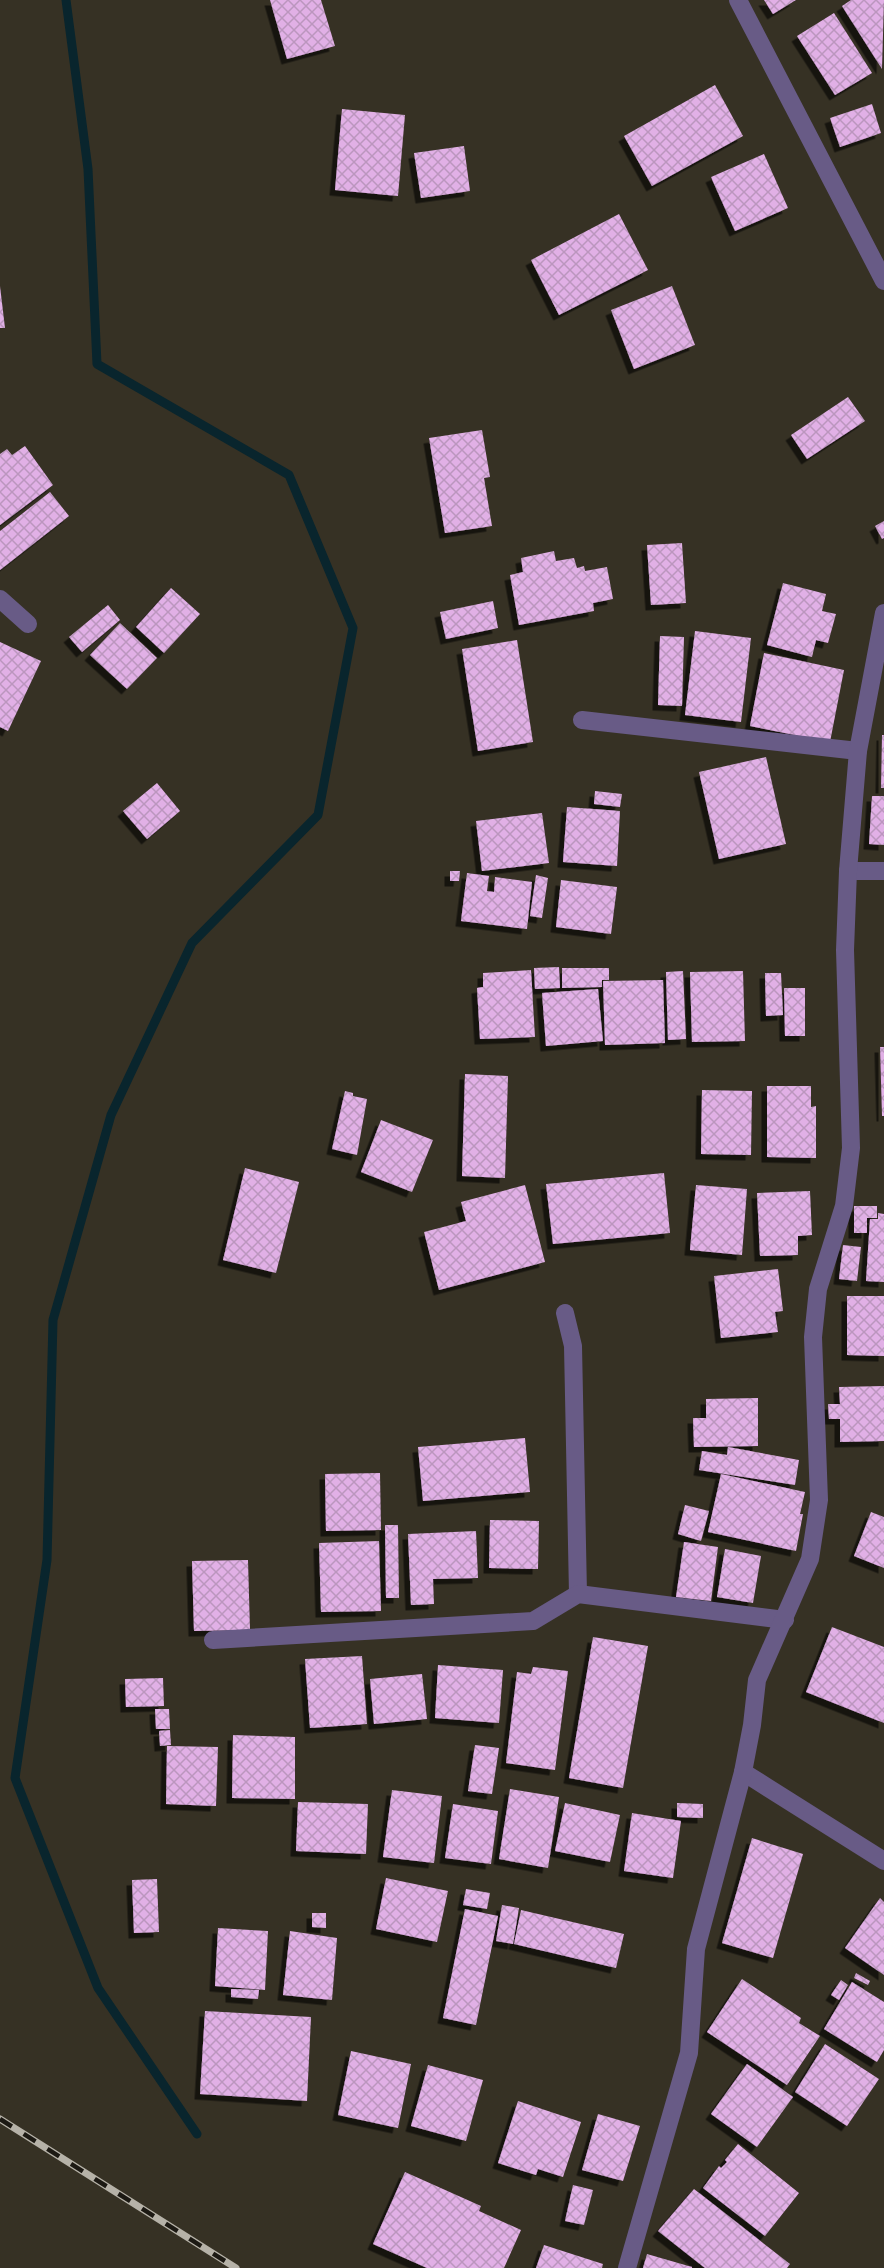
<svg xmlns="http://www.w3.org/2000/svg" width="884" height="2268" font-family="Lato,sans-serif">
  <style>
    .lines { fill: none; stroke-linecap: round; stroke-linejoin: round }
    .stream { stroke: #09252d; stroke-width: 9 }
    .building { fill: url(#building-cross-hatch); filter: url(#shadow) }
    .minor { stroke: #685b86; stroke-width: 18 }
    .rail-casing { stroke: #b6b2a8; stroke-width: 7 }
    .rail { stroke: #1c1913; stroke-width: 4.5; stroke-dasharray: 14; stroke-linecap: butt }
  </style>
  <defs>
    <pattern id="building-cross-hatch" width="8" height="8" patternUnits="userSpaceOnUse" patternTransform="scale(1.5)"><rect width="8" height="8" fill="#e1b0e6"/><path d="M0 0l8 8M0 8l8-8" fill="none" stroke="#bb96be"/></pattern>
    <filter id="shadow"><feDropShadow dx="-5.5" dy="5.5" stdDeviation="0" flood-color="#0009"/></filter>
  </defs>
  <rect width="100%" height="100%" fill="#363124"/>
  <g class="lines">
    <path class="stream" d="M66 0 88 169 97 364 289 475 353 628 318 815 192 943 111 1115 53 1320 47 1560 15 1778 98 1988 197 2134"/>
  </g>
  <g class="building">
    <path d="M270 0H321L335 46 287 59Z"/>
    <path d="M764 0H796L773 14Z"/>
    <path d="M851 0H884L882 69 842 6Z"/>
    <path d="M834 13 872 73 835 95 797 36Z"/>
    <path d="M715 85 743 136 652 186 624 136Z"/>
    <path d="M872 104 881 133 840 147 830 118Z"/>
    <path d="M342 109 405 115 398 196 335 190Z"/>
    <path d="M464 146 470 191 421 198 414 153Z"/>
    <path d="M764 154 788 208 735 231 711 177Z"/>
    <path d="M619 214 648 270 559 315 531 260Z"/>
    <path d="M0 286 5 328H0Z"/>
    <path d="M672 286 695 345 634 369 611 310Z"/>
    <path d="M848 397 865 421 807 459 791 435Z"/>
    <path d="M482 430 490 477 484 478 492 526 445 533 429 438Z"/>
    <path d="M25 446 53 485 0 525V454L7 449 12 455Z"/>
    <path d="M50 492 69 516 0 570V531Z"/>
    <path d="M884 521V538L882 539 875 526Z"/>
    <path d="M682 543 686 603 651 605 647 545Z"/>
    <path d="M554 551 556 561 574 558 577 568 584 566 585 571 607 567 613 599 593 603 594 611 519 625 510 575 523 572 521 558Z"/>
    <path d="M783 583 826 594 822 611 836 614 828 643 816 640 812 657 767 645Z"/>
    <path d="M171 588 200 614 164 653 136 627Z"/>
    <path d="M493 601 498 628 446 639 440 612Z"/>
    <path d="M108 605 120 620 82 652 69 637Z"/>
    <path d="M120 623 157 658 127 689 90 655Z"/>
    <path d="M695 631 751 638 741 722 685 715Z"/>
    <path d="M660 636 684 637 682 706 658 705Z"/>
    <path d="M517 640 533 742 478 751 462 649Z"/>
    <path d="M0 642 41 661 8 731 0 727Z"/>
    <path d="M764 653 844 670 830 742 750 726Z"/>
    <path d="M882 735H884V788H881Z"/>
    <path d="M766 757 786 844 719 859 699 772Z"/>
    <path d="M157 783 180 811 147 839 123 811Z"/>
    <path d="M595 791 622 794 620 807 594 804Z"/>
    <path d="M872 796H884V845L869 844Z"/>
    <path d="M567 807 620 811 617 866 563 862Z"/>
    <path d="M542 813 549 863 482 871 476 821Z"/>
    <path d="M450 871H460L459 881H450Z"/>
    <path d="M467 873 489 876 487 891 494 892 495 877 532 882 527 929 461 921Z"/>
    <path d="M536 875 548 878 542 918 530 916Z"/>
    <path d="M561 880 617 887 611 934 556 927Z"/>
    <path d="M559 967 560 988 535 989 534 968Z"/>
    <path d="M562 968H609V980H602V987L562 988Z"/>
    <path d="M531 970 535 1037 480 1039 477 988 483 987V973Z"/>
    <path d="M683 971 686 1039 668 1040 666 972Z"/>
    <path d="M743 971 745 1041 692 1042 690 972Z"/>
    <path d="M765 973H781L783 1015 766 1016Z"/>
    <path d="M663 980 665 1043 605 1045 603 981Z"/>
    <path d="M784 988H805V1036H785Z"/>
    <path d="M598 989 603 1041 546 1046 542 993Z"/>
    <path d="M880 1047H884V1116H882Z"/>
    <path d="M465 1074 508 1076 505 1178 462 1176Z"/>
    <path d="M767 1086H811V1107L816 1106V1158L767 1157Z"/>
    <path d="M702 1090 752 1091 751 1155 701 1154Z"/>
    <path d="M345 1091 353 1093V1096L367 1099 357 1155 332 1149Z"/>
    <path d="M381 1120 433 1140 412 1192 361 1172Z"/>
    <path d="M245 1168 299 1182 276 1273 223 1260Z"/>
    <path d="M664 1173 670 1233 553 1244 546 1184Z"/>
    <path d="M525 1185 545 1262 439 1290 424 1232 466 1221 461 1202Z"/>
    <path d="M696 1185 747 1189 742 1255 690 1250Z"/>
    <path d="M810 1191 812 1235 798 1236V1255L760 1256 757 1193Z"/>
    <path d="M854 1206H877V1218H867V1233H854Z"/>
    <path d="M878 1213 884 1214V1282L866 1281 870 1219H878Z"/>
    <path d="M843 1245 861 1247 857 1281 839 1279Z"/>
    <path d="M778 1269 783 1311 775 1312 778 1332 721 1338 714 1276Z"/>
    <path d="M847 1296H884V1356L847 1355Z"/>
    <path d="M884 1386V1441L840 1442V1419H829L828 1404H840L839 1387Z"/>
    <path d="M758 1398V1446L694 1447 693 1418H706V1399Z"/>
    <path d="M525 1438 530 1492 423 1501 418 1447Z"/>
    <path d="M728 1447 799 1460 795 1485 699 1470 702 1451 727 1455Z"/>
    <path d="M380 1473 381 1530 326 1531 325 1474Z"/>
    <path d="M721 1474 805 1492 800 1514H803L796 1551 708 1532Z"/>
    <path d="M685 1505 709 1511 701 1541 678 1534Z"/>
    <path d="M871 1512 884 1517V1568L854 1556Z"/>
    <path d="M490 1520 539 1521 538 1569 489 1568Z"/>
    <path d="M385 1525H398L399 1598H386Z"/>
    <path d="M476 1531 478 1578 433 1579 434 1604 411 1605 408 1534Z"/>
    <path d="M379 1541 381 1611 321 1612 319 1543Z"/>
    <path d="M684 1542 718 1547 711 1601 676 1597Z"/>
    <path d="M725 1549 761 1556 753 1603 717 1597Z"/>
    <path d="M248 1560 250 1630 194 1631 192 1561Z"/>
    <path d="M832 1627 884 1647V1723L806 1692Z"/>
    <path d="M593 1637 648 1646 623 1788 569 1778Z"/>
    <path d="M362 1656 367 1724 310 1728 305 1659Z"/>
    <path d="M438 1665 503 1670 499 1723 435 1718Z"/>
    <path d="M533 1667 568 1671 555 1770 506 1763 517 1672 531 1674Z"/>
    <path d="M422 1674 427 1719 374 1724 370 1679Z"/>
    <path d="M163 1678 164 1706 126 1707 125 1679Z"/>
    <path d="M155 1709H169L170 1729H156Z"/>
    <path d="M170 1730 171 1745 160 1746 159 1731Z"/>
    <path d="M233 1735 295 1737V1799L232 1798Z"/>
    <path d="M475 1745 499 1748 492 1794 468 1791Z"/>
    <path d="M167 1746 218 1747 216 1806 166 1804Z"/>
    <path d="M510 1789 559 1797 548 1868 499 1859Z"/>
    <path d="M392 1790 442 1796 434 1863 383 1857Z"/>
    <path d="M298 1802 368 1804 366 1854 296 1851Z"/>
    <path d="M565 1803 620 1815 610 1862 555 1851Z"/>
    <path d="M677 1803 703 1804V1818L677 1817Z"/>
    <path d="M453 1804 498 1811 491 1864 445 1858Z"/>
    <path d="M632 1813 681 1821 673 1878 624 1871Z"/>
    <path d="M752 1838 803 1854 773 1958 722 1943Z"/>
    <path d="M386 1878 448 1891 437 1942 376 1929Z"/>
    <path d="M157 1879 159 1932 134 1933 132 1880Z"/>
    <path d="M466 1889 490 1893 487 1909 463 1905Z"/>
    <path d="M880 1898 884 1902V1975L845 1948Z"/>
    <path d="M502 1905 519 1908 513 1944 496 1941Z"/>
    <path d="M465 1909 498 1916 476 2025 443 2018Z"/>
    <path d="M521 1910 624 1934 616 1968 514 1944Z"/>
    <path d="M312 1913H326V1928L312 1927Z"/>
    <path d="M218 1928 268 1931 265 1990 215 1986Z"/>
    <path d="M290 1931 337 1938 332 2000 283 1995Z"/>
    <path d="M856 1973 870 1981 868 1985 854 1978Z"/>
    <path d="M742 1979 801 2018 799 2023 820 2036 787 2085 707 2032Z"/>
    <path d="M841 1980 848 1985 839 2000 831 1995Z"/>
    <path d="M852 1982 884 2002V2050L877 2062 824 2029Z"/>
    <path d="M231 1989 259 1990 258 1999 231 1997Z"/>
    <path d="M205 2011 311 2017 307 2101 200 2094Z"/>
    <path d="M825 2044 879 2079 847 2126 795 2092Z"/>
    <path d="M351 2051 411 2064 398 2128 338 2115Z"/>
    <path d="M747 2064 793 2097 757 2147 711 2114Z"/>
    <path d="M428 2065 483 2080 466 2141 411 2126Z"/>
    <path d="M518 2101 581 2122 563 2177 538 2169 536 2175 498 2163Z"/>
    <path d="M598 2114 640 2126 623 2181 582 2170Z"/>
    <path d="M738 2144 799 2193 765 2236 703 2188 719 2166 721 2168 727 2162 725 2160Z"/>
    <path d="M405 2172 481 2206 479 2211 521 2230 504 2268H427L373 2244Z"/>
    <path d="M573 2185 593 2190 584 2225 565 2221Z"/>
    <path d="M694 2189 790 2264 787 2268H705L658 2231Z"/>
    <path d="M544 2245 603 2264 602 2268H536Z"/>
    <path d="M647 2254 692 2267V2268H643Z"/>
  </g>
  <g class="lines">
    <g class="minor">
      <path d="M738 0 884 281"/>
      <path d="M0 599 28 624"/>
      <path d="M582 720 858 751"/>
      <path d="M848 871H884"/>
      <path d="M565 1313 573 1346 578 1594"/>
      <path d="M213 1640 533 1621 578 1594 785 1620"/>
      <path d="M743 1772 884 1861"/>
      <path d="M627 2268 689 2053 696 1949 743 1772 752 1725 757 1680 810 1559 819 1500 813 1337 818 1289 844 1206 851 1148 845 950 848 871 858 751 884 613"/>
    </g>
    <defs>
      <path id="rail" d="M0 2119 236 2268"/>
    </defs>
    <use href="#rail" class="rail-casing"/>
    <use href="#rail" class="rail"/>
  </g>
</svg>
